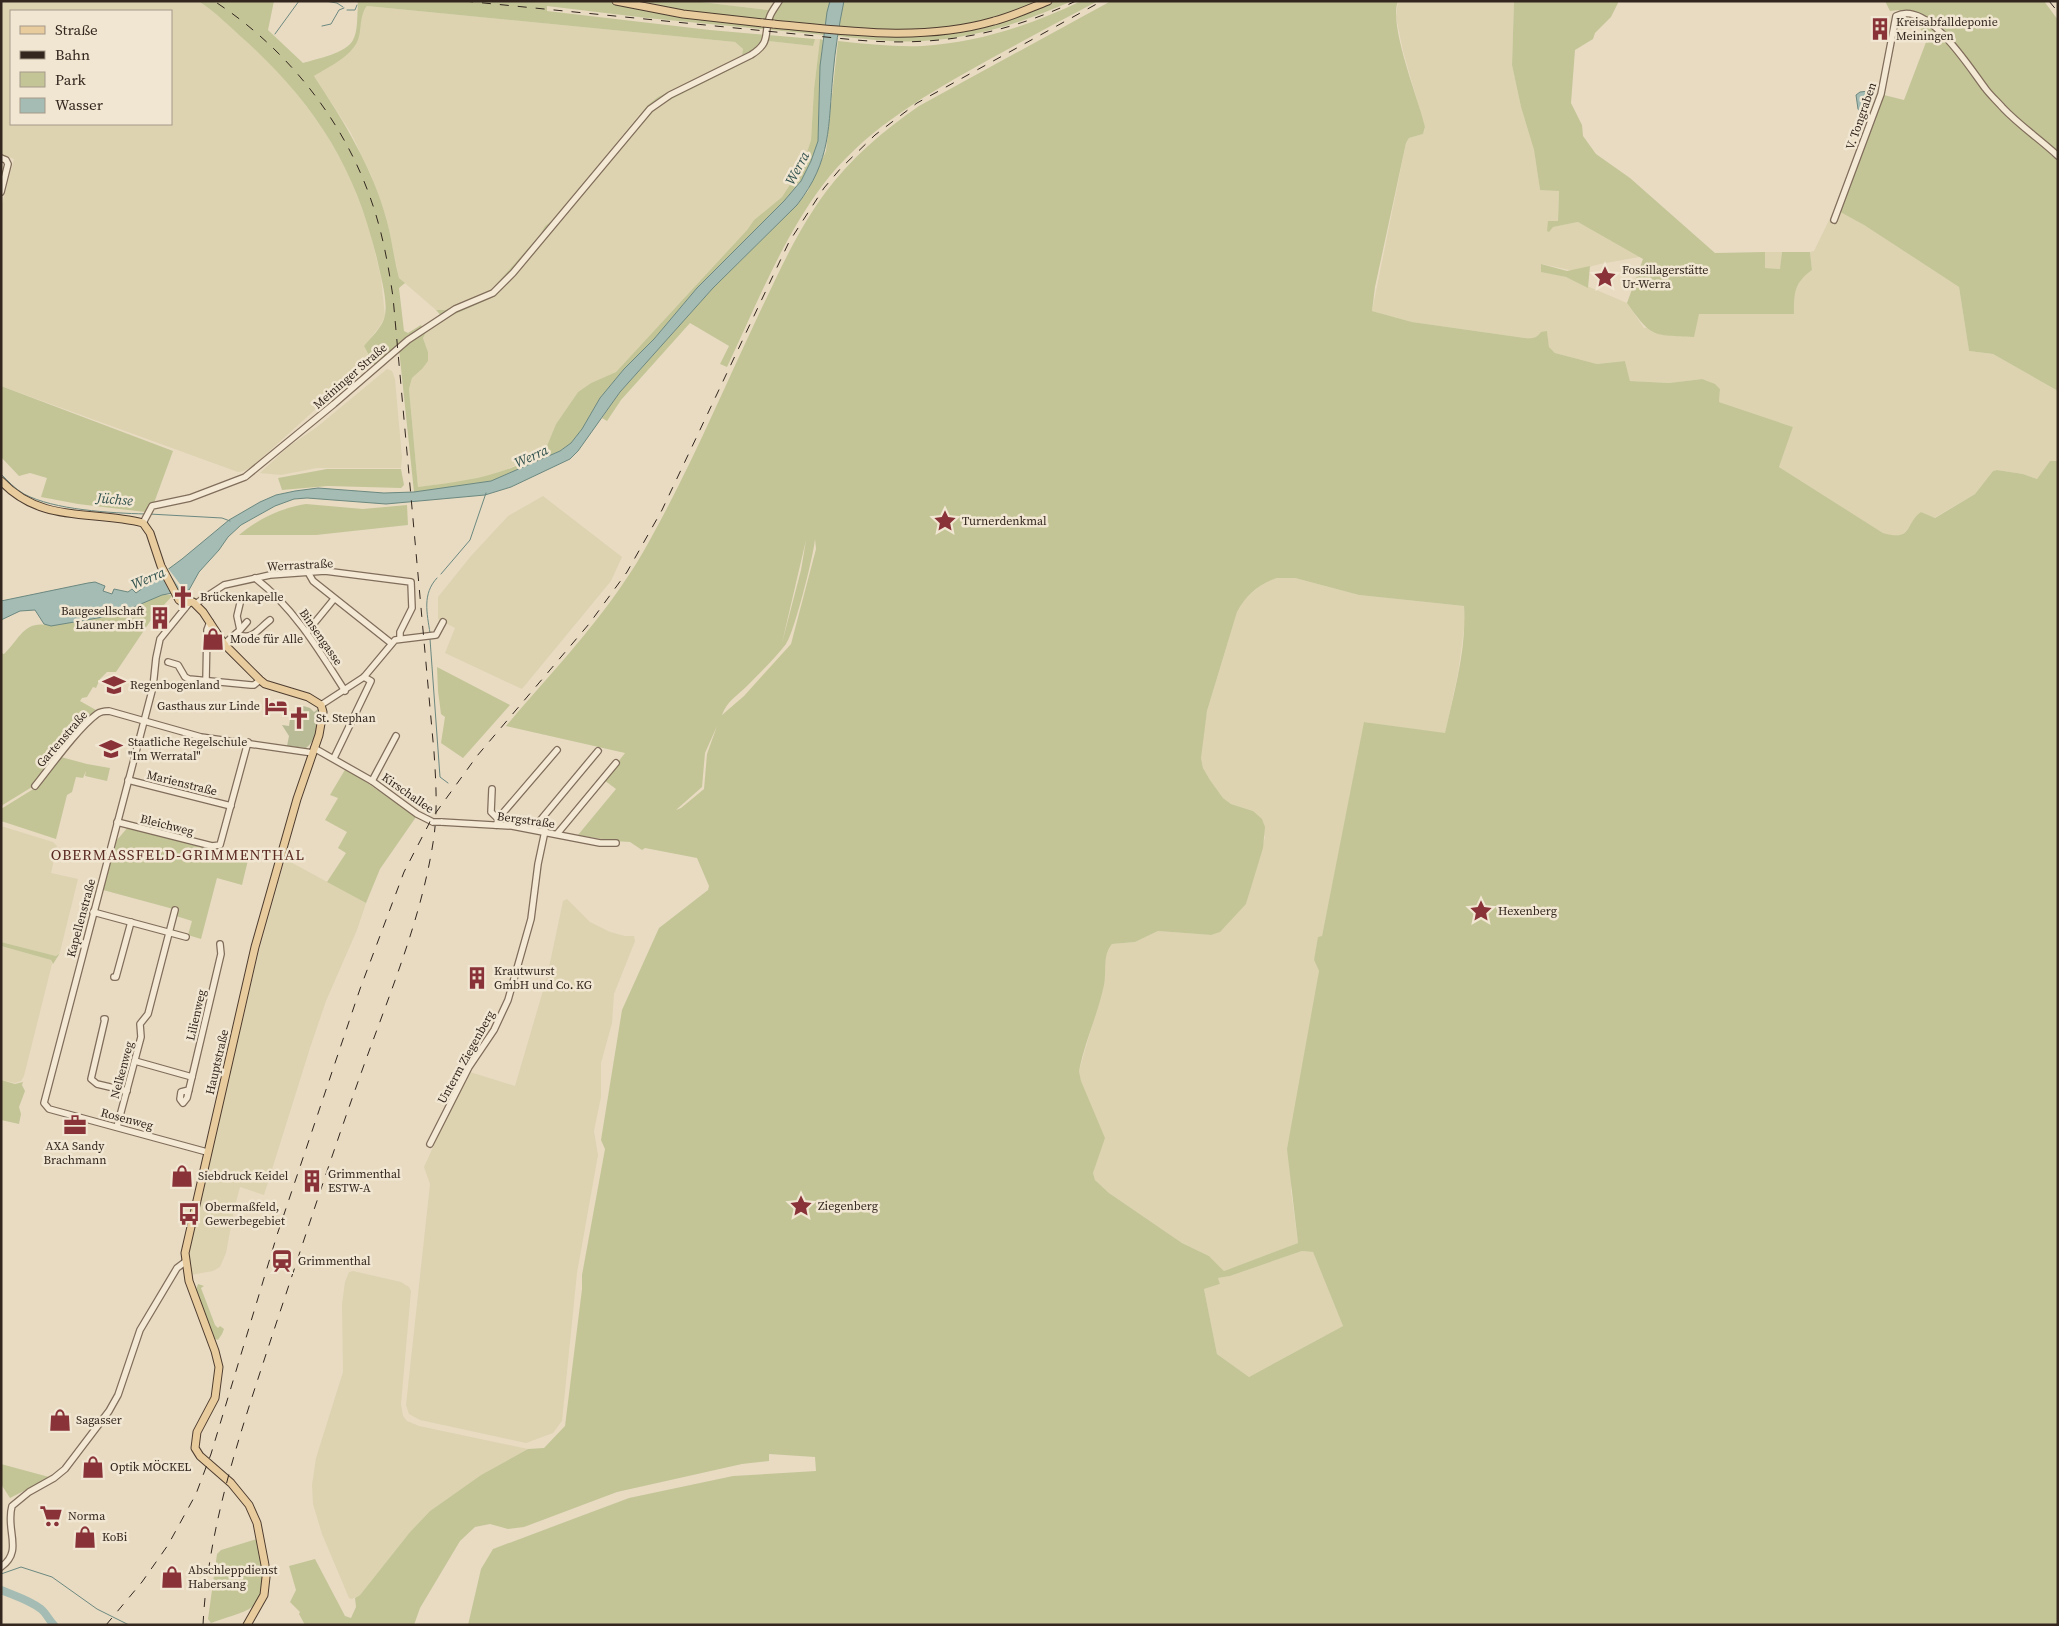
<svg xmlns="http://www.w3.org/2000/svg" width="2059" height="1626" font-family="'Source Serif 4',serif">
  <style>
    .farmland { fill: #ddd3b0; fill-rule: evenodd }
    .green { fill: #c3c597; fill-rule: evenodd }
    .cemetery { fill: #b8bb96 }
    .water { fill: #a4bcb3; stroke: #6c8880 }
    .pier { fill: #e8dbc2 }
    .lines { fill: none; stroke-linecap: round; stroke-linejoin: round }
    .stream { stroke: #6c8880; stroke-width: 1 }
    .river { stroke: #a4bcb3; stroke-width: 8 }
    .minor-casing { stroke: #806d5b; stroke-width: 8 }
    .major-casing { stroke: #4e3c2f; stroke-width: 9 }
    .minor { stroke: #f4e9d4; stroke-width: 5.5 }
    .major { stroke: #e8cc9d; stroke-width: 7 }
    .rail { stroke: #32261e; stroke-width: 1; stroke-dasharray: 9 9; stroke-linecap: butt }
    .minor-bridge-casing { stroke: #806d5b; stroke-width: 8; stroke-linecap: butt }
    .major-bridge-casing { stroke: #4e3c2f; stroke-width: 9; stroke-linecap: butt }
    .minor-bridge { stroke: #f4e9d4; stroke-width: 5.5 }
    .major-bridge { stroke: #e8cc9d; stroke-width: 7 }
    .labels { text-anchor: middle; stroke-width: 5; stroke-linejoin: round; paint-order: stroke }
    .poi-label { font-size: 12px; fill: #32261e; stroke: #f1e6d1; text-anchor: start }
    .street-label { font-size: 12px; fill: #32261e; stroke: #f1e6d1 }
    .water-label { font-size: 14px; font-style: italic; fill: #2f504c; stroke: #f1e6d1 }
    .quarter-label { font-size: 15px; letter-spacing: 1px; fill: #5a2a22; stroke: #f1e6d1 }
  </style>
  <rect width="100%" height="100%" fill="#e8dbc2"/>
  <g class="farmland">
    <path d="M1 1H198L216 13 269 62 293 88 324 130 347 170 369 227 381 278 385 316 380 326 364 346 372 363 328 401 317 408 253 466 244 471 238 472 1 386V208L14 159 1 154ZM11 11H171V124H11Z"/>
    <path d="M693 1H775L768 10Z"/>
    <path d="M1398 1H1514L1512 65 1521 107 1534 150 1540 190H1559L1558 221 1548 222 1550 230 1552 227 1578 222 1662 253 1600 264 1574 271 1542 264 1541 271 1566 277 1627 303 1644 328 1699 314H1793L1794 291 1802 278 1812 270 1810 252 1814 251 1835 208 1864 225 1959 287 1969 351 1993 354 2058 391V461H2050L2037 479 2023 474 1997 470 1993 471 1975 494 1934 518 1921 512 1906 531 1901 535 1893 536 1883 533 1779 467 1793 427 1719 402 1720 389 1702 379 1669 383 1630 381 1625 361 1597 364 1555 353 1549 348 1547 331 1532 339 1525 338 1412 322 1372 311 1406 143 1409 138 1423 134 1425 128 1403 51 1396 17Z"/>
    <path d="M367 6 735 42 743 49 744 52 742 56 658 97 639 115 553 220 545 226 540 235 492 289 483 295 445 310H436L399 278 387 220 371 175 351 133 314 76 348 53 358 38 362 14Z"/>
    <path d="M815 39H820L814 89 811 140 803 164 782 197 754 220 747 230 616 372 591 383 578 392 556 424 546 448 540 454 492 476 474 480 418 487 409 389 412 378 422 369 428 352 423 338 426 332 451 316 496 296 658 106 752 59 768 41 812 46Z"/>
    <path d="M1765 252H1782L1781 269 1765 268Z"/>
    <path d="M387 369 392 371 395 379 402 458 401 468H317L281 475 260 473 288 447 317 427Z"/>
    <path d="M543 496 622 557 611 581 522 689 445 653 455 628 438 619V597L471 556 508 516Z"/>
    <path d="M1277 578H1295L1359 595 1464 606 1465 622 1458 673 1445 734 1365 722 1322 936 1314 960 1319 971 1291 1190 1298 1243 1224 1271 1209 1256 1182 1243 1109 1193 1095 1180 1093 1173 1095 1165 1079 1071 1104 984 1105 957 1107 949 1112 944 1135 942 1158 931 1211 935 1246 904 1265 837 1253 811 1231 804 1223 798 1210 780 1203 768 1201 758V747L1207 711 1237 612 1241 603 1254 591 1266 581Z"/>
    <path d="M1 826 53 842 57 846 51 873 78 879 60 952 56 956 1 942Z"/>
    <path d="M285 859 366 903 357 930 326 1001 310 1048 264 1195 240 1187 234 1210 226 1253 220 1267 213 1271 191 1275 188 1251 259 951Z"/>
    <path d="M567 899 590 922 610 932 625 936H634L635 941 614 994 612 1023 601 1063V1097L594 1131 598 1155 577 1273 562 1421 553 1433 526 1443 420 1420 409 1414 406 1405 430 1184 424 1167 443 1125 470 1072 515 1086 547 977 563 901Z"/>
    <path d="M1 946 51 960 52 964 24 1076 21 1081 15 1083 1 1080Z"/>
    <path d="M1302 1251 1313 1252 1343 1326 1249 1377 1217 1354 1204 1289 1220 1284 1218 1278 1230 1276Z"/>
    <path d="M353 1271 401 1282 409 1287 411 1291 401 1404 403 1416 407 1421 419 1426 528 1449 481 1475 430 1511 410 1532 360 1595 352 1599 349 1598 322 1534 313 1504 312 1485 316 1458 343 1372 342 1304 345 1282 349 1272Z"/>
  </g>
  <g class="green">
    <path d="M198 1H274L268 30 303 63C316 59 347 53 353 40 358 31 357 15 358 4L357 1H693L768 10 775 1H1072C1024 22 976 38 923 41 895 43 866 39 838 36L839 27 825 26 824 35 647 18 547 6V11L710 30 815 39 813 46 768 41 767 46 752 59 658 106 496 296 451 316 426 332 423 338 428 352V361L422 369 412 378 409 389 418 487C465 481 498 478 540 454L546 448 556 424 578 392 591 383 616 372 747 230 754 220 782 197 803 164 811 140 814 89 820 39 823 40 820 66 818 141 811 161 801 181 784 201 697 288 654 339 624 369 600 398 582 429 571 443 560 451 491 481 414 492 399 349 443 318 436 310H445L483 295 492 289 540 235 545 226 553 220 648 105 658 97 742 56 743 49 735 42 367 6C358 17 363 33 356 44 348 58 327 68 314 76 344 122 373 168 387 221 392 240 394 259 399 278L405 283 399 288 404 331 408 333 421 325 422 327 375 367 364 346C371 337 383 327 385 315 388 300 380 274 377 259 355 167 316 106 247 42 231 28 216 12 198 1Z"/>
    <path d="M1081 1H1098C1056 23 1015 45 974 68 917 100 862 133 822 186 781 241 756 306 727 367L720 364 729 346 690 323 621 400 607 421 602 418 620 392 713 288 797 205 808 191 826 151 838 41C866 44 894 47 922 46 978 43 1031 25 1081 1Z"/>
    <path d="M1111 1H1398C1388 25 1419 100 1425 127L1423 134 1409 138 1406 143 1375 287 1372 311 1412 322 1525 338C1532 339 1537 338 1541 332L1547 331 1549 347 1555 353 1597 364 1625 361 1630 381 1669 383 1702 379 1715 384 1720 389 1719 402 1793 427 1779 467 1883 533C1913 542 1905 523 1921 512L1935 518 1975 494 1993 471 1997 470 2023 474 2037 479 2050 461H2058V1625H468L481 1569 493 1549 629 1498 733 1476 816 1471 815 1457 769 1454V1461L742 1464 617 1492 524 1527 508 1529 490 1524 475 1527 460 1541 420 1608 414 1625H305L299 1614 300 1612 290 1602 296 1590 289 1566 315 1559 345 1616 351 1618 356 1607 355 1598 360 1595 410 1532 430 1511 481 1475 528 1449 544 1448 565 1426 582 1289V1275L605 1149 601 1140 622 1010 659 928 708 890 709 886 697 858 645 848 642 850 630 842 614 841 578 835 616 789 604 780 625 753 506 726C557 666 613 609 651 538 691 466 723 390 758 316 778 274 797 231 825 193 850 159 884 130 919 106ZM815 539 816 549 791 644 744 696 722 715C727 701 737 696 747 686 760 673 775 658 786 644 794 634 814 554 815 539ZM806 540 801 570 782 643ZM1277 578H1295L1359 595 1464 606C1467 648 1454 692 1445 733L1364 722 1322 936 1318 937 1314 960 1319 971 1287 1149 1298 1243 1224 1271 1209 1256 1182 1243 1109 1193 1095 1180 1093 1173 1105 1138 1081 1081 1079 1071C1085 1041 1098 1014 1104 985 1107 970 1102 956 1112 944L1135 942 1158 931 1211 935 1220 932 1246 904 1263 848 1265 827 1262 819 1253 811 1231 804 1223 798 1210 780 1203 768 1201 758 1207 711 1237 612C1245 596 1260 583 1277 578ZM717 726 707 754 704 789 681 808 676 810 702 787 705 753ZM1302 1251 1313 1252 1343 1326 1249 1377 1217 1354 1204 1289 1220 1284 1218 1278 1230 1276Z"/>
    <path d="M1514 1H1619L1611 17 1595 33 1593 39 1575 50 1571 103 1582 125 1583 136 1596 154 1630 178 1715 253 1765 252V268L1780 269 1782 252H1810L1812 270C1794 283 1794 293 1794 314H1699L1694 337C1652 335 1652 338 1627 303L1643 259 1578 222 1553 227 1549 232 1547 231 1548 221H1558L1559 191 1540 190 1534 150 1521 107 1512 65Z"/>
    <path d="M1885 1H2044L2058 20V391L1993 354 1969 351 1959 287 1864 225 1835 209 1880 94 1904 100 1928 37 1921 30 1918 23 1906 24 1900 20V10L1890 11Z"/>
    <path d="M1541 264 1567 271 1590 266 1588 288 1566 277 1541 272Z"/>
    <path d="M1 386 173 451 154 503 145 512 78 504 41 497 47 478 30 473 19 476 1 457Z"/>
    <path d="M327 469H401L404 485 401 488 328 486 282 490 278 478Z"/>
    <path d="M306 504 363 509 407 505 408 525 316 535H239C258 519 281 508 306 504Z"/>
    <path d="M162 595H173L153 617 116 672H107L100 679 96 688 93 687 87 697 82 698 80 701 96 710V713L32 787 1 806V653L4 654C20 639 24 619 51 626L115 615Z"/>
    <path d="M437 667 510 705 463 758 441 743 445 717 441 714 438 691Z"/>
    <path d="M61 757 87 764 110 768 107 781 85 776 86 771 83 778 76 777 72 792 67 795 56 839 1 821V809L35 788Z"/>
    <path d="M346 768 416 817 380 869 366 903 327 882 346 853 338 848 347 832 325 820 338 798 330 795Z"/>
    <path d="M128 827 248 860 242 885 217 878 201 939 188 935 192 921 176 916 177 910 103 890 117 840Z"/>
    <path d="M1 942 56 956 60 953 53 964 51 960 1 946Z"/>
    <path d="M1 1080 15 1084 23 1082 22 1085 25 1091 19 1107 21 1114 19 1124 1 1120Z"/>
    <path d="M198 1284 204 1286 201 1288 215 1325 218 1328 220 1326 224 1329 222 1334 218 1340 215 1339 196 1290Z"/>
    <path d="M1 1464 49 1477V1478L10 1498 1 1484Z"/>
    <path d="M257 1539C260 1558 270 1593 252 1607 243 1614 223 1618 211 1623L208 1619 217 1554 221 1550Z"/>
  </g>
  <path class="cemetery" d="M300 705 310 708 314 712 318 709C323 720 316 741 306 748L287 746 289 736 282 725 289 726 291 712 296 713 295 726 301 727 304 712 296 710V707H299Z"/>
  <g class="water">
    <path d="M830 1H844C839 25 835 50 833 74 828 126 832 160 797 205L713 288 620 392 578 451 570 459 511 487 485 495 386 504 307 498 294 499 275 506 241 525 228 537 219 550 199 572 189 590 162 595 115 615 51 626 44 624 35 610 20 611 1 620V601L88 583 95 582 105 586 103 591 112 594 114 589 128 592 132 589 136 593 182 559 229 520 260 502 276 495 295 491 318 488 384 493 414 492 491 481 560 451 571 443 582 429 600 398 624 369 654 339 697 288 784 201 801 181 811 161 818 141 820 66 827 12Z"/>
    <path d="M1869 91 1871 95 1865 112 1861 113 1858 109 1856 95 1860 92Z"/>
  </g>
  <path class="pier" d="M167 567 186 592 188 593 184 594 165 568Z"/>
  <g class="lines">
    <g class="stream">
      <path d="M325 1 337 3 343 7"/>
      <path d="M347 10H355L357 5"/>
      <path d="M322 26 331 24 339 10 344 8"/>
      <path d="M275 34 299 1"/>
      <path d="M1 474C8 481 15 489 24 494 54 510 111 513 145 514"/>
      <path d="M149 514 222 518 230 521"/>
      <path d="M441 574 470 540 486 493"/>
      <path d="M430 633C427 613 422 594 437 578"/>
      <path d="M430 639 440 777 448 783"/>
      <path d="M1 1574 21 1567 52 1577 97 1609 129 1625"/>
    </g>
    <path class="river" d="M1 1590C15 1596 29 1600 41 1609 46 1613 49 1620 54 1625"/>
    <defs>
      <g id="minor">
        <path d="M1 158 6 160 8 164 1 192"/>
        <path d="M1834 220 1881 94 1896 16C1928 0 1969 67 1985 88 1990 95 1997 101 2003 108 2020 126 2040 139 2058 156"/>
        <path d="M143 523 152 506 190 498 245 477 334 404 408 340 455 309 493 293 513 273 650 109 670 95 751 55C772 42 763 34 770 16 772 11 776 6 779 1"/>
        <path d="M309 574 313 581 391 643"/>
        <path d="M255 578C294 608 319 650 345 691"/>
        <path d="M190 602 160 639 156 658 153 687 44 1103 49 1109 207 1152"/>
        <path d="M195 604 224 585 270 575 325 571 411 582 412 608 400 632V639"/>
        <path d="M240 630 247 622"/>
        <path d="M307 632 334 599"/>
        <path d="M236 634C253 641 257 630 270 620"/>
        <path d="M224 644 240 630 237 616 241 599"/>
        <path d="M168 662 178 665 185 677 189 679 251 685H254L260 680"/>
        <path d="M206 680 207 630 210 622"/>
        <path d="M321 705 364 677 395 640 436 635 443 622"/>
        <path d="M314 748 372 781 417 814 433 822"/>
        <path d="M334 758 371 681 364 677"/>
        <path d="M128 780 231 806"/>
        <path d="M372 781 396 736"/>
        <path d="M35 786C51 766 78 728 97 714 101 711 105 711 109 711L201 737 313 753"/>
        <path d="M492 789 491 812 498 819"/>
        <path d="M117 822 212 846 220 845 248 742"/>
        <path d="M441 822 512 826 600 843H616"/>
        <path d="M496 825 502 814 557 750"/>
        <path d="M533 829 598 751"/>
        <path d="M557 834 616 763"/>
        <path d="M93 912 186 937"/>
        <path d="M114 977H116L131 922"/>
        <path d="M104 1019H105L91 1079 97 1084 127 1091"/>
        <path d="M135 1061 192 1077"/>
        <path d="M189 1090 181 1092 180 1099 183 1103 187 1098 221 954 220 944"/>
        <path d="M117 1127 141 1037 140 1024 148 1014 175 910"/>
        <path d="M430 1144 469 1067 494 1030 508 1000 531 919 538 864 545 831"/>
        <path d="M1 1567C24 1551 5 1530 12 1506L29 1492 54 1478 65 1469 109 1411 118 1395 140 1330 177 1268 185 1262"/>
      </g>
      <g id="major">
        <path d="M616 1 683 14 763 23"/>
        <path d="M773 24C846 31 922 42 994 21 1013 16 1030 8 1048 1"/>
        <path d="M1 481C42 524 91 510 143 523L150 533 161 566 179 600 183 603 193 602 203 612 224 644 260 680 265 684 308 697 321 705 323 712 319 735 297 799 255 947 185 1253 189 1281 215 1351 219 1367 215 1398 197 1432 195 1448 200 1456 231 1483 249 1505 257 1523 265 1565 266 1577 264 1595 247 1625"/>
      </g>
    </defs>
    <use href="#minor" class="minor-casing"/>
    <use href="#major" class="major-casing"/>
    <use href="#minor" class="minor"/>
    <use href="#major" class="major"/>
    <g class="rail">
      <path d="M464 1 856 40C937 47 1003 35 1076 1"/>
      <path d="M2049 1 2058 12"/>
      <path d="M106 1625 142 1582 168 1545 196 1494 211 1454 277 1235 360 989 404 872 432 818 477 756 589 624 627 572 662 510 789 242 824 188 841 168 875 135 917 103 1102 1"/>
      <path d="M203 1625C208 1524 242 1428 273 1333 303 1243 332 1154 364 1065 390 993 421 919 433 843 438 813 436 783 434 752L393 297C388 263 382 230 370 197 342 118 285 47 214 1"/>
    </g>
    <defs>
      <path id="minor-bridge" d="M433 822H441"/>
      <path id="major-bridge" d="M763 23 773 24"/>
    </defs>
    <use href="#minor-bridge" class="minor-bridge-casing"/>
    <use href="#major-bridge" class="major-bridge-casing"/>
    <use href="#minor-bridge" class="minor-bridge"/>
    <use href="#major-bridge" class="major-bridge"/>
  </g>
  <defs>
    <symbol id="building-bare" viewBox="-9 -9 18 18"><path d="M-4-6H4V6H1V3H-1V6H-4ZM-2.5-4.3h1.7v1.8h-1.7ZM.8-4.3h1.7v1.8H.8ZM-2.5-1h1.7V.8h-1.7ZM.8-1h1.7V.8H.8Z" fill="#893238" stroke="#f1e6d1" stroke-width="2.5" paint-order="stroke"/></symbol>
    <symbol id="sight-bare" viewBox="-9 -9 18 18"><path d="M0-6L1.8-2.2L6-1.7L2.9 1.2L3.7 5.4L0 3.3L-3.7 5.4L-2.9 1.2L-6-1.7L-1.8-2.2Z" fill="#893238" stroke="#f1e6d1" stroke-width="2.5" paint-order="stroke"/></symbol>
    <symbol id="church-bare" viewBox="-9 -9 18 18"><path d="M-1.2-6h2.4v3.5h3.3v2.4h-3.3V6h-2.4V-.1h-3.3v-2.4h3.3Z" fill="#893238" stroke="#f1e6d1" stroke-width="2.5" paint-order="stroke"/></symbol>
    <symbol id="shop-bare" viewBox="-9 -9 18 18"><path d="M-5-2.5h2.3a2.7 3.5 0 0 1 5.4 0H5L5.5 6h-11ZM-1.5-2.5h3a1.5 2.3 0 0 0-3 0Z" fill="#893238" stroke="#f1e6d1" stroke-width="2.5" paint-order="stroke"/></symbol>
    <symbol id="school-bare" viewBox="-9 -9 18 18"><path d="M0-5L7-2L0 1L-7-2ZM-4 1L0 2.5L4 1V4Q0 6-4 4Z" fill="#893238" stroke="#f1e6d1" stroke-width="2.5" paint-order="stroke"/></symbol>
    <symbol id="hotel-bare" viewBox="-9 -9 18 18"><path d="M-6-4.5h1.5V1H6V5H4.5V3h-9V5H-6ZM-4 0a1.8 1.8 0 1 1 3.6 0ZM.5 0V-2.5h3Q6-2.5 6 0Z" fill="#893238" stroke="#f1e6d1" stroke-width="2.5" paint-order="stroke"/></symbol>
    <symbol id="office-bare" viewBox="-9 -9 18 18"><path d="M-6-3h4V-5.5h4V-3h4V5H-6ZM-1-4.5V-3h2v-1.5ZM-6 0V1H6V0Z" fill="#893238" stroke="#f1e6d1" stroke-width="2.5" paint-order="stroke"/></symbol>
    <symbol id="bus-bare" viewBox="-9 -9 18 18"><path d="M-5-6H5V4H4V6H2V4H-2V6H-4V4H-5ZM-3.5-4V0h7V-4ZM-3.5 1.2v1.5H-2V1.2ZM2 1.2v1.5H3.5V1.2Z" fill="#893238" stroke="#f1e6d1" stroke-width="2.5" paint-order="stroke"/></symbol>
    <symbol id="station-bare" viewBox="-9 -9 18 18"><path d="M-3-6H3Q5-6 5-4V2Q5 4 3 4L4.5 6H3L1.5 4h-3L-3 6H-4.5L-3 4Q-5 4-5 2V-4Q-5-6-3-6ZM-3.5-4v3h7v-3ZM-3.5 1v1.5H-2V1ZM2 1v1.5H3.5V1Z" fill="#893238" stroke="#f1e6d1" stroke-width="2.5" paint-order="stroke"/></symbol>
    <symbol id="supermarket-bare" viewBox="-9 -9 18 18"><path d="M-6-5.5h2.5l.6 2H6L4.5 2H-2.5L-4.4-4H-6ZM-1.5 3.2a1.3 1.3 0 1 0 .1 0ZM3 3.2a1.3 1.3 0 1 0 .1 0Z" fill="#893238" stroke="#f1e6d1" stroke-width="2.5" paint-order="stroke"/></symbol>
  </defs>
  <g fill-rule="evenodd">
    <use href="#building-bare" x="1864" y="13" width="32" height="32"/>
    <use href="#sight-bare" x="1589" y="261" width="32" height="32"/>
    <use href="#sight-bare" x="929" y="505" width="32" height="32"/>
    <use href="#church-bare" x="167" y="581" width="32" height="32"/>
    <use href="#building-bare" x="144" y="602" width="32" height="32"/>
    <use href="#shop-bare" x="197" y="623" width="32" height="32"/>
    <use href="#school-bare" x="98" y="669" width="32" height="32"/>
    <use href="#hotel-bare" x="260" y="690" width="32" height="32"/>
    <use href="#church-bare" x="283" y="702" width="32" height="32"/>
    <use href="#school-bare" x="95" y="733" width="32" height="32"/>
    <use href="#sight-bare" x="1465" y="895" width="32" height="32"/>
    <use href="#building-bare" x="461" y="962" width="32" height="32"/>
    <use href="#office-bare" x="59" y="1109" width="32" height="32"/>
    <use href="#shop-bare" x="166" y="1160" width="32" height="32"/>
    <use href="#building-bare" x="296" y="1165" width="32" height="32"/>
    <use href="#sight-bare" x="785" y="1190" width="32" height="32"/>
    <use href="#bus-bare" x="173" y="1198" width="32" height="32"/>
    <use href="#station-bare" x="266" y="1245" width="32" height="32"/>
    <use href="#shop-bare" x="44" y="1404" width="32" height="32"/>
    <use href="#shop-bare" x="77" y="1451" width="32" height="32"/>
    <use href="#supermarket-bare" x="35" y="1500" width="32" height="32"/>
    <use href="#shop-bare" x="69" y="1521" width="32" height="32"/>
    <use href="#shop-bare" x="156" y="1561" width="32" height="32"/>
  </g>
  <g class="labels">
    <g class="poi-label">
      <text x="1896" y="26">Kreisabfalldeponie<tspan x="1896" dy="14">Meiningen</tspan></text>
      <text x="1622" y="274">Fossillagerstätte<tspan x="1622" dy="14">Ur-Werra</tspan></text>
      <text x="962" y="525">Turnerdenkmal</text>
      <text x="200" y="601">Brückenkapelle</text>
      <text x="144" y="615" text-anchor="end">Baugesellschaft<tspan x="144" dy="14">Launer mbH</tspan></text>
      <text x="230" y="643">Mode für Alle</text>
      <text x="130" y="689">Regenbogenland</text>
      <text x="260" y="710" text-anchor="end">Gasthaus zur Linde</text>
      <text x="316" y="722">St. Stephan</text>
      <text x="128" y="746">Staatliche Regelschule<tspan x="128" dy="14">"Im Werratal"</tspan></text>
      <text x="1498" y="915">Hexenberg</text>
      <text x="494" y="975">Krautwurst<tspan x="494" dy="14">GmbH und Co. KG</tspan></text>
      <text x="75" y="1150" text-anchor="middle">AXA Sandy<tspan x="75" dy="14">Brachmann</tspan></text>
      <text x="328" y="1178">Grimmenthal<tspan x="328" dy="14">ESTW-A</tspan></text>
      <text x="198" y="1180">Siebdruck Keidel</text>
      <text x="818" y="1210">Ziegenberg</text>
      <text x="205" y="1211">Obermaßfeld,<tspan x="205" dy="14">Gewerbegebiet</tspan></text>
      <text x="298" y="1265">Grimmenthal</text>
      <text x="76" y="1424">Sagasser</text>
      <text x="110" y="1471">Optik MÖCKEL</text>
      <text x="68" y="1520">Norma</text>
      <text x="102" y="1541">KoBi</text>
      <text x="188" y="1574">Abschleppdienst<tspan x="188" dy="14">Habersang</tspan></text>
    </g>
    <g class="street-label">
      <text transform="translate(1861 116) rotate(-71)" y="4">V. Tongraben</text>
      <text transform="translate(350 376) rotate(-41)" y="4">Meininger Straße</text>
      <text transform="translate(300 565) rotate(-3)" y="4">Werrastraße</text>
      <text transform="translate(321 637) rotate(55)" y="4">Binsengasse</text>
      <text transform="translate(62 739) rotate(-49)" y="4">Gartenstraße</text>
      <text transform="translate(182 783) rotate(14)" y="4">Marienstraße</text>
      <text transform="translate(408 793) rotate(35)" y="4">Kirschallee</text>
      <text transform="translate(526 820) rotate(8)" y="4">Bergstraße</text>
      <text transform="translate(167 825) rotate(14)" y="4">Bleichweg</text>
      <text transform="translate(81 918) rotate(-75)" y="4">Kapellenstraße</text>
      <text transform="translate(196 1015) rotate(-77)" y="4">Lilienweg</text>
      <text transform="translate(466 1057) rotate(-61)" y="4">Unterm Ziegenberg</text>
      <text transform="translate(217 1062) rotate(-77)" y="4">Hauptstraße</text>
      <text transform="translate(122 1070) rotate(-75)" y="4">Nelkenweg</text>
      <text transform="translate(127 1119) rotate(15)" y="4">Rosenweg</text>
    </g>
    <g class="water-label">
      <text transform="translate(797 168) rotate(-62)" y="5">Werra</text>
      <text transform="translate(531 456) rotate(-24)" y="5">Werra</text>
      <text transform="translate(115 499) rotate(5)" y="5">Jüchse</text>
      <text transform="translate(148 578) rotate(-23)" y="5">Werra</text>
    </g>
    <g class="quarter-label">
      <text x="178" y="860">OBERMASSFELD-GRIMMENTHAL</text>
    </g>
  </g>
  <rect width="2059" height="1626" fill="none" stroke="#32261e" stroke-width="5"/>
  <rect x="10" y="10" width="162" height="115" fill="#f1e6d1" stroke="#a59989"/>
  <rect x="20" y="26" width="25" height="8" fill="#e8cc9d" stroke="#a59989"/>
  <text x="55" y="35" font-size="15" fill="#32261e">Straße</text>
  <rect x="20" y="51" width="25" height="8" fill="#32261e" stroke="#a59989"/>
  <text x="55" y="60" font-size="15" fill="#32261e">Bahn</text>
  <rect x="20" y="72" width="25" height="15" fill="#c3c597" stroke="#a59989"/>
  <text x="55" y="85" font-size="15" fill="#32261e">Park</text>
  <rect x="20" y="98" width="25" height="15" fill="#a4bcb3" stroke="#a59989"/>
  <text x="55" y="110" font-size="15" fill="#32261e">Wasser</text>
</svg>
